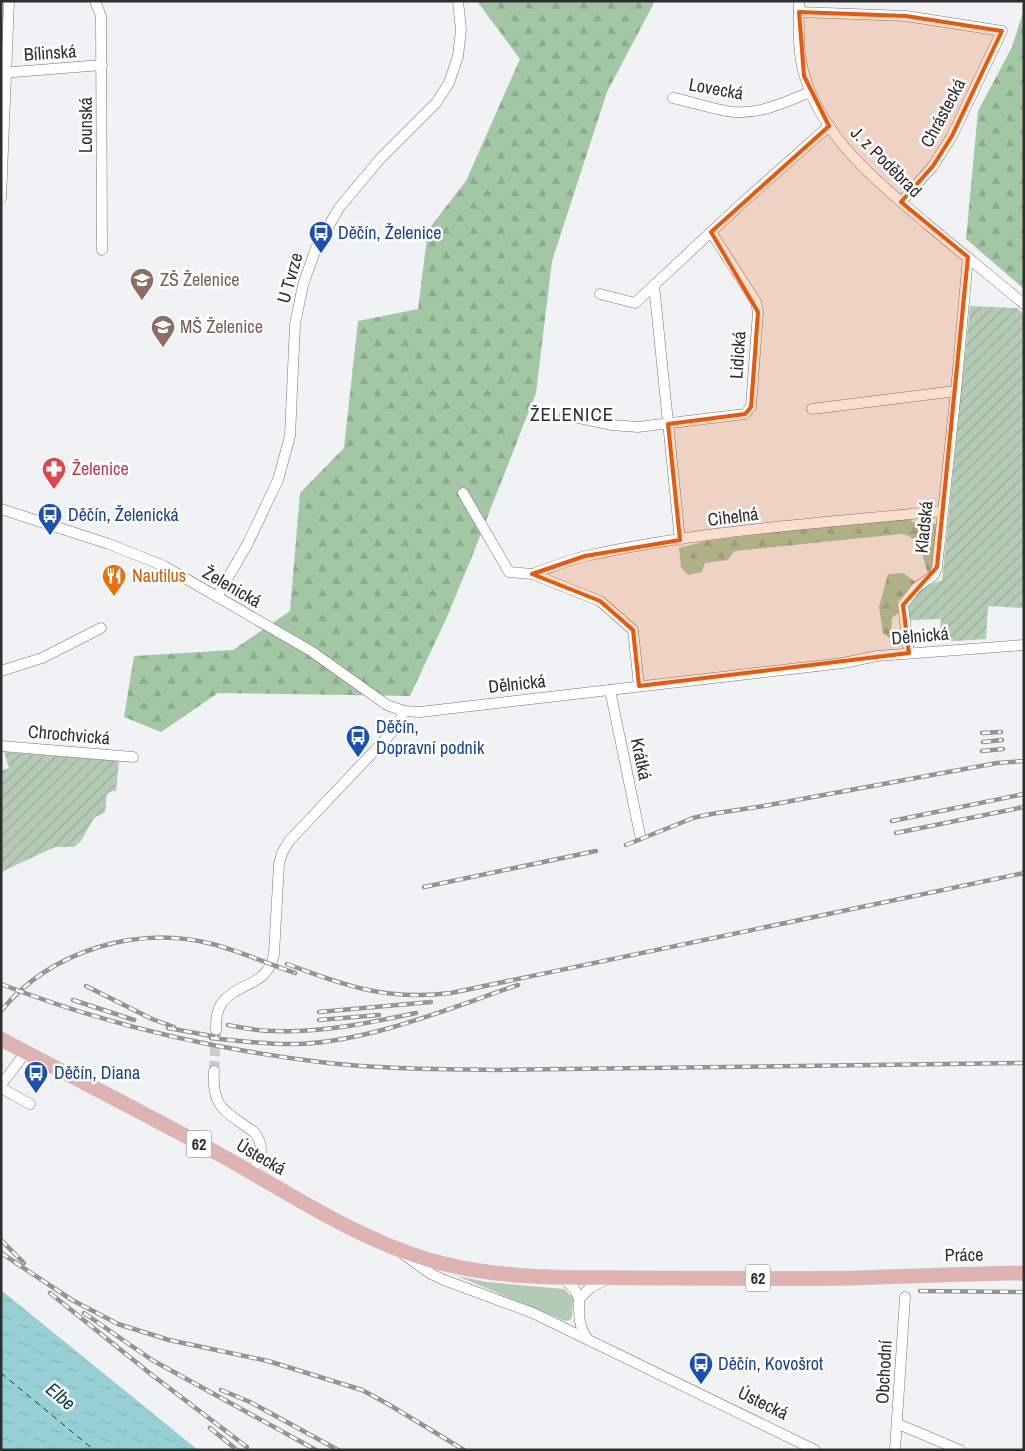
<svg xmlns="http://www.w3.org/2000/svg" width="1025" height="1451" font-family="'Archivo Narrow',sans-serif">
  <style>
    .grass { fill: #b3cab4 }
    .forest { fill: url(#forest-firs) }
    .garden { fill: url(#garden-furrows) }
    .water { fill: url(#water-ripples) }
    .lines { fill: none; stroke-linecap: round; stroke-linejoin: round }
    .ferry { stroke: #0a4144; stroke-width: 1; stroke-dasharray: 6 5; stroke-linecap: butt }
    .minor-tunnel { stroke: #cacbcc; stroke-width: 10; stroke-dasharray: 10 5; stroke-linecap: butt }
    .minor-casing { stroke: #757677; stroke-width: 11 }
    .major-casing { stroke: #cdcdcd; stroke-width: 15 }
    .minor { stroke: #fff; stroke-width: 10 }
    .major { stroke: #dfb3b0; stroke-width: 14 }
    .rail-casing { stroke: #949495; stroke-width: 4.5 }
    .rail { stroke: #fff; stroke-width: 2.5; stroke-dasharray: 8; stroke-linecap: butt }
    .marked { fill: #e8590c; fill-opacity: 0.2; stroke: #e8590c; stroke-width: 4; stroke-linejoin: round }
    .labels { text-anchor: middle; stroke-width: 5; stroke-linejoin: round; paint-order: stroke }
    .shield { fill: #fff; stroke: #6d6d6d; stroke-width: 1 }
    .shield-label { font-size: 16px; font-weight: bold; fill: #2e2e2f }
    .street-label { font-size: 18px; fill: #2e2e2f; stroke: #fff }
    .transit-label { font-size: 18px; fill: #164399; stroke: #fff; text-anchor: start }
    .education-label { font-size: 18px; fill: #785e54; stroke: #fff; text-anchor: start }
    .health-label { font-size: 18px; fill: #be3a42; stroke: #fff; text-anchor: start }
    .food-label { font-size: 18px; fill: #c56008; stroke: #fff; text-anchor: start }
    .neighbourhood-label { font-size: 19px; letter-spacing: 1px; fill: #2e2e2f; stroke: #fff }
    .water-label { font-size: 19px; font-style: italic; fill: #0a4144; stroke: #fff }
  </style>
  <defs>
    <pattern id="forest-firs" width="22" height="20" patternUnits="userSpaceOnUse" patternTransform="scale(1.25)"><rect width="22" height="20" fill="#a3c6a5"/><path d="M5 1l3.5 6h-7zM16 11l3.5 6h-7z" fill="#8daa8e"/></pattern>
    <pattern id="garden-furrows" width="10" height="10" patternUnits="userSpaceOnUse" patternTransform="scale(1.25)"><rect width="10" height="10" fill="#b3cab4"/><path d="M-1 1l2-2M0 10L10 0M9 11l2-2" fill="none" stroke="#9aae9b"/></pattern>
    <pattern id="water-ripples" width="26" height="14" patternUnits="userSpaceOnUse" patternTransform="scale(1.25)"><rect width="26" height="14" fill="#96d0d4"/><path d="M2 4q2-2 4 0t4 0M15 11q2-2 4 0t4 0" fill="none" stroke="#82b3b6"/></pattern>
  </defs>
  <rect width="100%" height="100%" fill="#f1f2f3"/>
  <path class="grass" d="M457 1276 487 1282 564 1289 573 1298 572 1317 570 1320 565 1321Z"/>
  <g class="forest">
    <path d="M477 1H655L607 92 552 261 536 393 473 554 447 617 410 696 218 693 161 732 124 717 134 656 233 650 290 611 300 493 344 448 358 321 418 309 428 230 466 181 520 59Z"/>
    <path d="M1024 9V289L966 239 978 111 1012 47Z"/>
    <path d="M910 519 912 522 937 524 932 571H927C923 556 920 536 901 534L736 551 733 553 728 560 705 563 702 572 688 575 681 567 679 548 706 541 806 528H822L842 523Z"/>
    <path d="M903 573 916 582 897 602 900 612 892 618 891 639 883 633 879 607 888 574Z"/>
  </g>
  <g class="garden">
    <path d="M970 306 1017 308 1024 314V608L988 606 986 639 939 642 941 619 908 620 909 600 920 588 942 580Z"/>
    <path d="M4 752 119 761 116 791H112L107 794 105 812 94 818 81 841 74 847H55L1 872V771L9 768Z"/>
  </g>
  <path class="water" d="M1 1290 198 1450H1Z"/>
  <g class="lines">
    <path class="ferry" d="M1 1373 94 1450"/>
    <path class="minor-tunnel" d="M214 1071 216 1030"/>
    <defs>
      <g id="minor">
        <path d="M95 1 101 16 102 250"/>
        <path d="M799 1C799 26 797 53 805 77 824 140 879 183 927 224 959 251 992 277 1024 304"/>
        <path d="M799 12 906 16 1002 31 952 136 933 166 901 202"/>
        <path d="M1 73 102 65"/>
        <path d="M673 98C693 102 714 110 734 112 761 114 786 102 810 92"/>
        <path d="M1 198 9 1"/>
        <path d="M654 285 680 540"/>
        <path d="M600 294 635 303 740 205 829 126"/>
        <path d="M812 409 956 391"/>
        <path d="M565 415 612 425 638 427 745 414 751 407 758 312 756 302 711 232"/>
        <path d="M463 493 509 572 532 574 600 601 633 630 639 686"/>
        <path d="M1 509 109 544 164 566 311 651 387 705 404 711"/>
        <path d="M532 574C550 568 568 560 586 556 703 530 824 523 942 511"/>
        <path d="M217 597 248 543 278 480 290 436 295 324 303 285 316 248 339 208 380 159 436 103 449 83 458 56 461 30 458 1"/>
        <path d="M909 653 903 605 916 588 934 575 937 567 956 391 968 257"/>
        <path d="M1 671 42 658 101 628"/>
        <path d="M610 690 640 835"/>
        <path d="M1 746 133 757"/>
        <path d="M216 1030C216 1021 216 1011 222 1003 237 982 268 987 274 954L279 864 282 853 289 841 396 728 404 711 420 712 843 663 877 656 1024 645"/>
        <path d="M214 1071C211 1110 228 1112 255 1133 266 1148 260 1159 252 1173"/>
        <path d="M1 1085 26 1052"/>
        <path d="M1 1088 30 1104"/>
        <path d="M403 1254 431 1274 444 1280 533 1313 815 1450"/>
        <path d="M563 1277 575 1290 579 1299"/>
        <path d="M587 1338C578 1326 579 1313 579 1299L590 1288 607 1279"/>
        <path d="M898 1424 960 1450"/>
        <path d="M895 1450 905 1297"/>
      </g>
      <path id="major" d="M1 1039C76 1079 152 1117 226 1158 292 1195 356 1238 429 1260 501 1281 576 1277 650 1278 718 1278 787 1279 856 1278 912 1276 968 1274 1024 1273"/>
    </defs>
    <use href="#minor" class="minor-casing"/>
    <use href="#major" class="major-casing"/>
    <use href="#minor" class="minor"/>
    <use href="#major" class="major"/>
    <defs>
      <g id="rail">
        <path d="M982 733 1001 732"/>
        <path d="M983 742 1002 740"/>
        <path d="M982 751 1003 749"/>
        <path d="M892 821 1024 794"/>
        <path d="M896 833 1024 807"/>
        <path d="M626 845 693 818 711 814 764 806 997 763 1024 761"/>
        <path d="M424 887 596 851"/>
        <path d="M287 964C346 986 387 1001 451 993L1024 873"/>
        <path d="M1 984C106 1025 216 1050 328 1063 383 1069 439 1069 494 1070L1024 1063"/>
        <path d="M86 986 152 1019 174 1027"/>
        <path d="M73 1000 134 1020"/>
        <path d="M1 1011C51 950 137 925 212 944 240 951 268 964 295 973"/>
        <path d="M319 1012 431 1002"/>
        <path d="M319 1020 379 1015"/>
        <path d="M228 1025C243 1028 258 1031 274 1031 321 1033 369 1023 416 1013"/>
        <path d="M168 1028 217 1037"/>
        <path d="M211 1038C241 1041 270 1045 299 1044 371 1041 450 1008 518 985"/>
        <path d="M1 1240 24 1263"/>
        <path d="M1 1253 72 1300 118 1324 169 1340 268 1361 362 1390 388 1404 464 1450"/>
        <path d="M920 1291 1024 1292"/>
        <path d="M50 1293 152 1375 247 1447"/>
        <path d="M84 1313 152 1360 316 1450"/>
        <path d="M221 1390 250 1402 338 1450"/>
        <path d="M210 1428 237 1450"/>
      </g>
    </defs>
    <use href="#rail" class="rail-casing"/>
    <use href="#rail" class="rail"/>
  </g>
  <path class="marked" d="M799 12 906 16 1002 31 952 136 933 166 901 202 968 257 937 567 903 605 909 653 639 686 633 630 600 601 532 574 585 556 680 540 668 424 745 414 751 407 758 312 711 232 829 126 804 76Z"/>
  <defs>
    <symbol id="bus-pin" viewBox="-11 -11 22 30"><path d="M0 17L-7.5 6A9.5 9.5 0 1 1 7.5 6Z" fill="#1a4fb4" stroke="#fff"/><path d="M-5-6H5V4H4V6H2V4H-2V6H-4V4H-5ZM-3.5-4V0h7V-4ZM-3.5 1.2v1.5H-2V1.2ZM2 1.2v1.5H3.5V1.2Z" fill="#fff"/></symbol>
    <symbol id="school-pin" viewBox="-11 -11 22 30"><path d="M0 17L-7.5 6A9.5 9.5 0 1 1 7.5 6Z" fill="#8d6e63" stroke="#fff"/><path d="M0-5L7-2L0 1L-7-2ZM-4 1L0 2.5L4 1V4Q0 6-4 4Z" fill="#fff"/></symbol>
    <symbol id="pharmacy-pin" viewBox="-11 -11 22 30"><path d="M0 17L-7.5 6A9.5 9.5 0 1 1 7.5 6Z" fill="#e0444e" stroke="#fff"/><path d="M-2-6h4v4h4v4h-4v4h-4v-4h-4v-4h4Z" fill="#fff"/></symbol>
    <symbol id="restaurant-pin" viewBox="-11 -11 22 30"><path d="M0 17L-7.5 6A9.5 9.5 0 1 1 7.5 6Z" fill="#e8710a" stroke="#fff"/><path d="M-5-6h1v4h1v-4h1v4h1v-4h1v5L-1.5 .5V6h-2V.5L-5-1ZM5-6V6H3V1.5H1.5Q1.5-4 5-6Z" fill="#fff"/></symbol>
  </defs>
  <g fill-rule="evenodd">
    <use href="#bus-pin" x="307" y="219" width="28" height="38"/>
    <use href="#school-pin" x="128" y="266" width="28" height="38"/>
    <use href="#school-pin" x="149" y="313" width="28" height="38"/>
    <use href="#pharmacy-pin" x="40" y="455" width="28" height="38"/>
    <use href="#bus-pin" x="36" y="501" width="28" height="38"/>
    <use href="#restaurant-pin" x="100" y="562" width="28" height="38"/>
    <use href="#bus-pin" x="344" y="723" width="28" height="38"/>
    <use href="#bus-pin" x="22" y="1059" width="28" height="38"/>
    <use href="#bus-pin" x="687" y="1350" width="28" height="38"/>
  </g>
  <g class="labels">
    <g class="shield">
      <rect x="186.5" y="1130.5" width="25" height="27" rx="4"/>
      <rect x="745.5" y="1264.5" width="25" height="27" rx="4"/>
    </g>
    <g class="shield-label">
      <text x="199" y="1150">62</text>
      <text x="758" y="1284">62</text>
    </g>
    <g class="street-label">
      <text transform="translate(50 53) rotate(-4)" y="6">Bílinská</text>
      <text transform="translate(716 89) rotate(10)" y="6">Lovecká</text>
      <text transform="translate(943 113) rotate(-62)" y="6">Chrástecká</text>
      <text transform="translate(86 125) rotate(-90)" y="6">Lounská</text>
      <text transform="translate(886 162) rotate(45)" y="6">J. z Poděbrad</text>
      <text transform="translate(290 278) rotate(-74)" y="6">U Tvrze</text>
      <text transform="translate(738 355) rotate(-86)" y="6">Lidická</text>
      <text transform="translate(733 517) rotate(-7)" y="6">Cihelná</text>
      <text transform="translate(924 527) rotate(-84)" y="6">Kladská</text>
      <text transform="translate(232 587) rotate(30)" y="6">Želenická</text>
      <text transform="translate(920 636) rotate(-5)" y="6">Dělnická</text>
      <text transform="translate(517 684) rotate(-6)" y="6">Dělnická</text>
      <text transform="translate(69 735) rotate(5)" y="6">Chrochvická</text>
      <text transform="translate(641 759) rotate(78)" y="6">Krátká</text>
      <text transform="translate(261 1157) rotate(30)" y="6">Ústecká</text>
      <text transform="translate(964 1255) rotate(-1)" y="6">Práce</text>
      <text transform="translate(884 1372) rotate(-87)" y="6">Obchodní</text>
      <text transform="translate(763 1403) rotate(26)" y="6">Ústecká</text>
    </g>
    <g class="transit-label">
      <text x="338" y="239">Děčín, Želenice</text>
      <text x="68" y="521">Děčín, Želenická</text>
      <text x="376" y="733">Děčín,<tspan x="376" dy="21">Dopravní podnik</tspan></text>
      <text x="54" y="1079">Děčín, Diana</text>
      <text x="718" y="1370">Děčín, Kovošrot</text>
    </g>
    <g class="education-label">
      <text x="160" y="286">ZŠ Želenice</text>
      <text x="180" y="333">MŠ Želenice</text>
    </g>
    <g class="health-label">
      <text x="72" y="475">Želenice</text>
    </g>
    <g class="food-label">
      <text x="132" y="582">Nautilus</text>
    </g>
    <g class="neighbourhood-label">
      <text x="572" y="421">ŽELENICE</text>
    </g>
    <g class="water-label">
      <text transform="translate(61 1396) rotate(40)" y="7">Elbe</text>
    </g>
  </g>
  <rect width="1025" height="1451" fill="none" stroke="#2e2e2f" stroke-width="5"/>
</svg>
